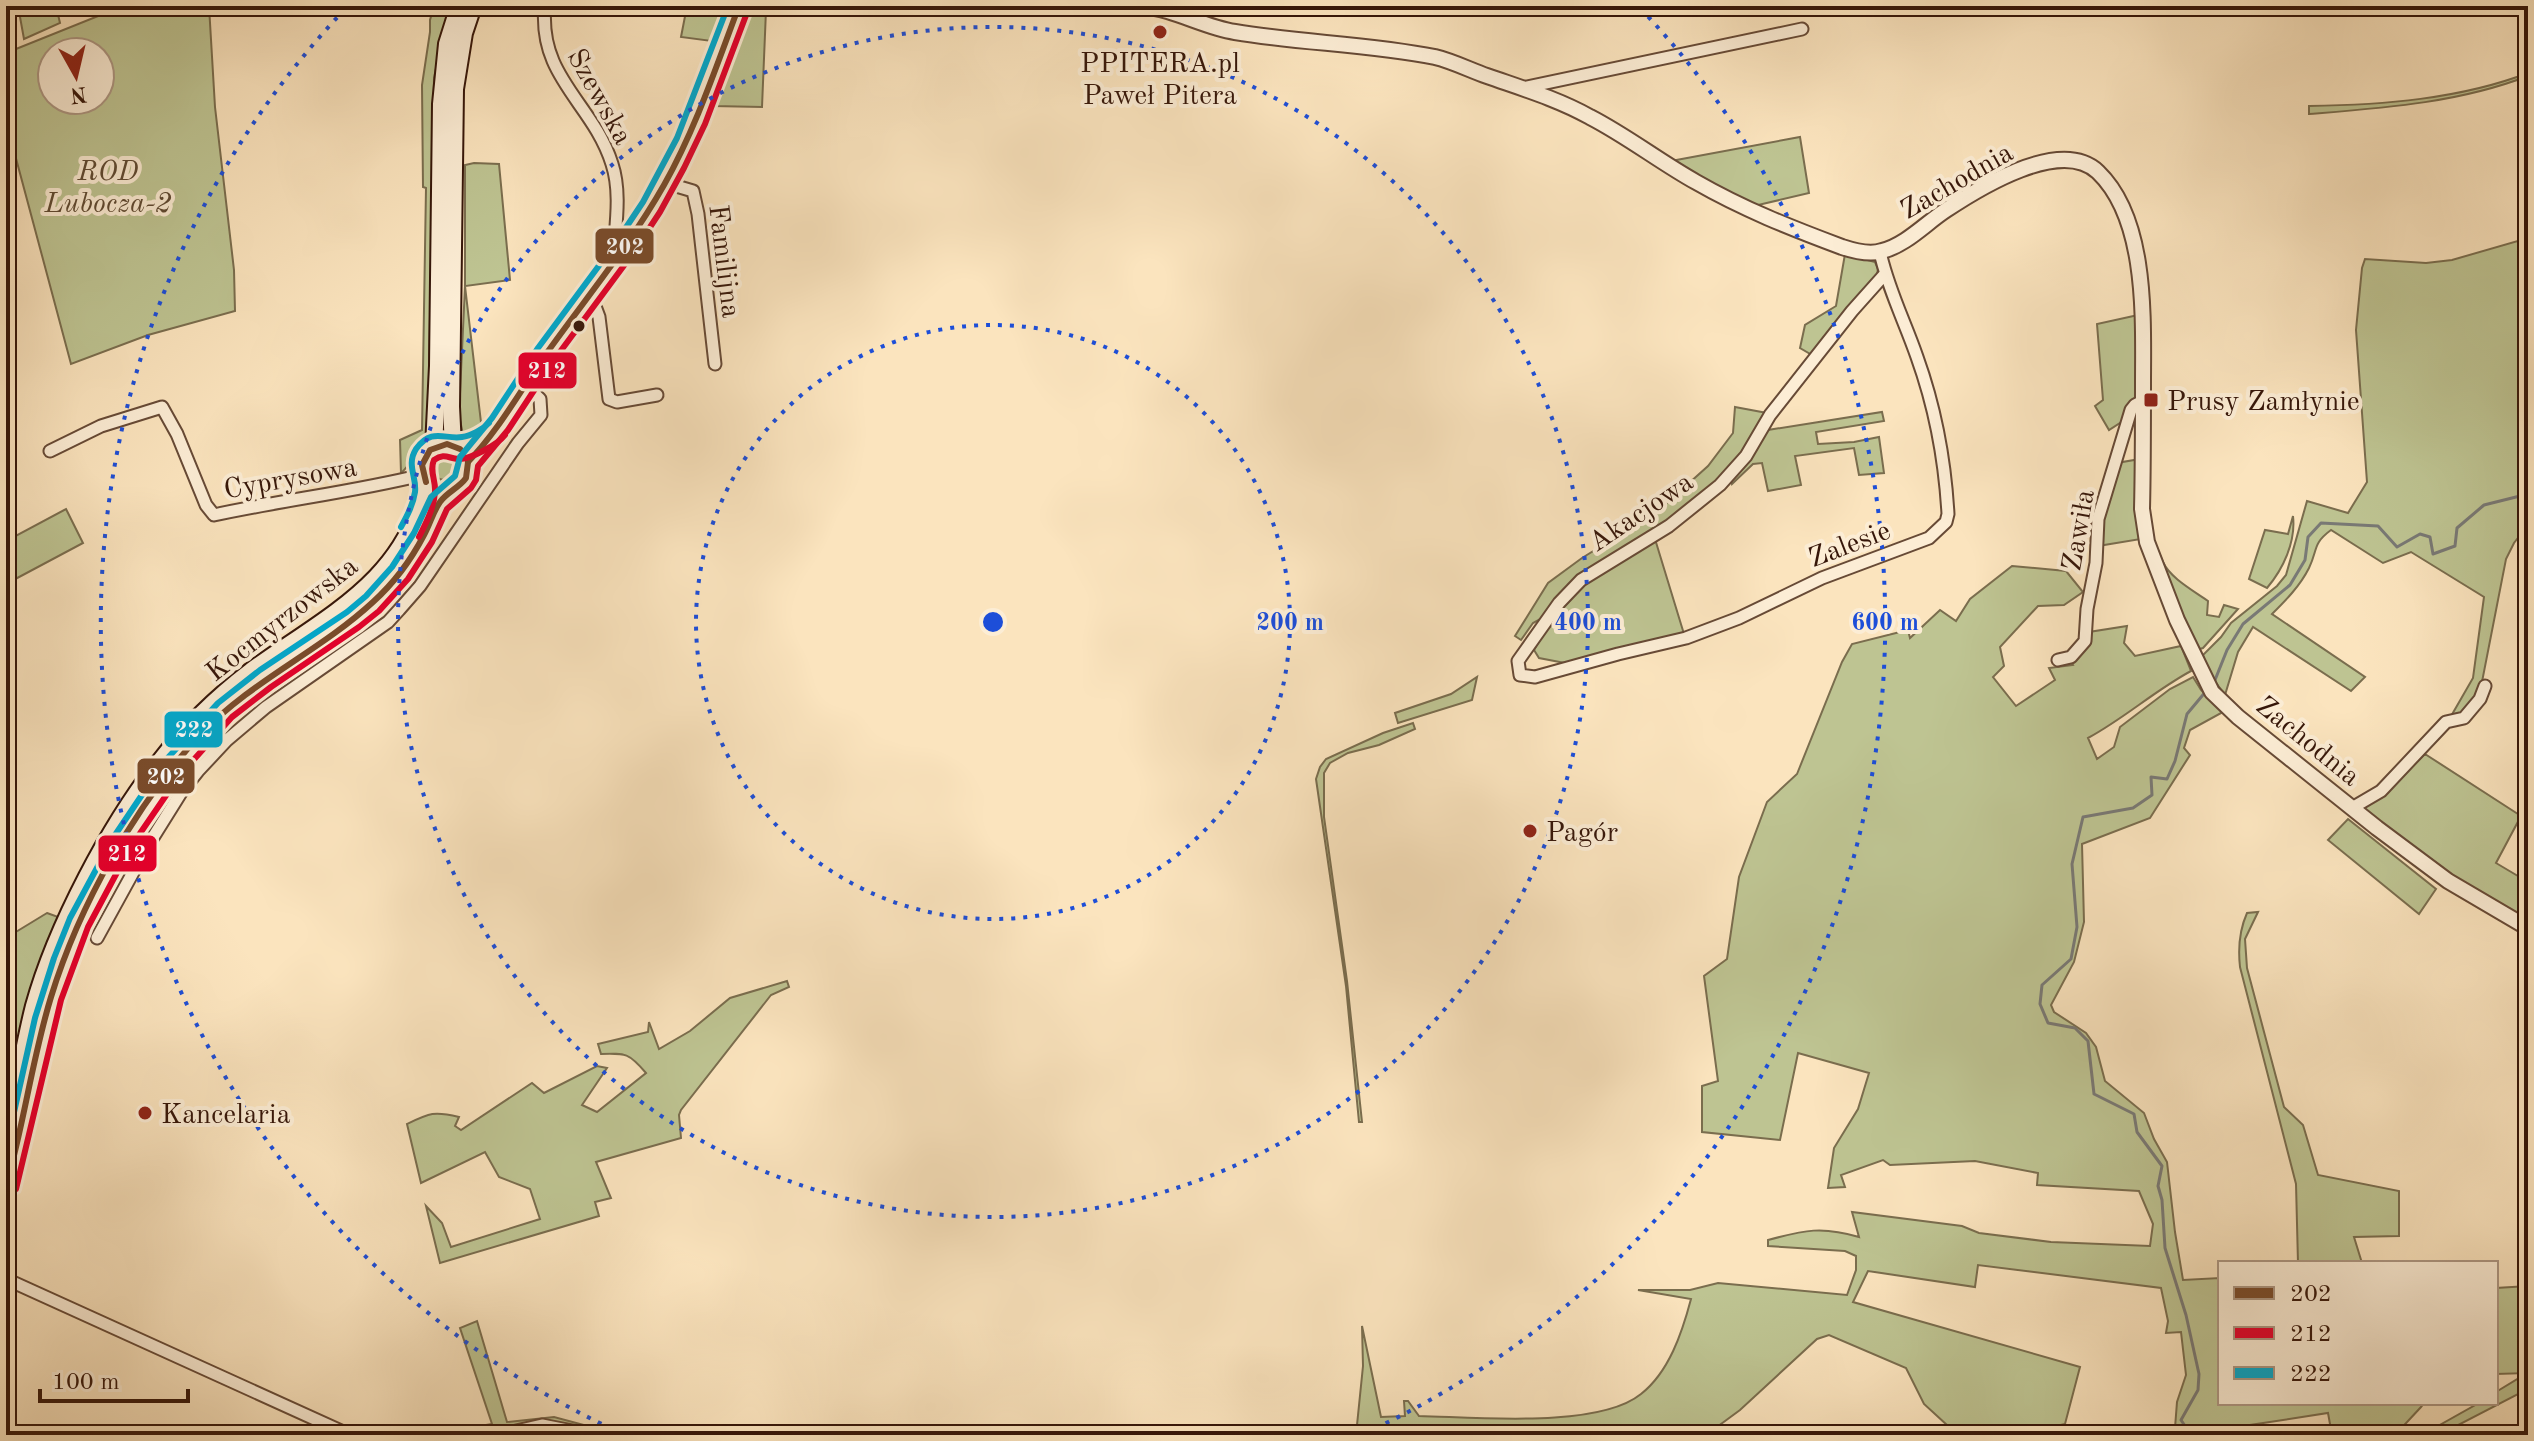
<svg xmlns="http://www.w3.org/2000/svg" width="2534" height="1441" font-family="'Old Standard TT',serif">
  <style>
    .green { fill: #bec492; stroke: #7a6d4e; stroke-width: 2; fill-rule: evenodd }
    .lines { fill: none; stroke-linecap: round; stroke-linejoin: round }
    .stream { stroke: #797975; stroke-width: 3 }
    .minor-casing { stroke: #674a36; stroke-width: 15 }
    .tertiary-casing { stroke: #674a36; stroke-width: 18 }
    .secondary-casing { stroke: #361609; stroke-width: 20 }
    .minor { stroke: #fcedd5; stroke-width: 11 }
    .tertiary { stroke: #fcedd5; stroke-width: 14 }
    .secondary { stroke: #fcedd5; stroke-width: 16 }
    .bus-1-casing { stroke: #fcedd5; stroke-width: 12 }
    .bus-2-casing { stroke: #fcedd5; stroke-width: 12 }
    .bus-3-casing { stroke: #fcedd5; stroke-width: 12 }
    .bus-1 { stroke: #7a4b2a; stroke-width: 6 }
    .bus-2 { stroke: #e4002b; stroke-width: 6 }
    .bus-3 { stroke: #00a9ce; stroke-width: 6 }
    .ring { fill: none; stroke: #1d4ed8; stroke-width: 4; stroke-dasharray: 4 8 }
    .poi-dot { fill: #8f2418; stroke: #fcedd5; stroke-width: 3 }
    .bus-dot { fill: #361609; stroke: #fcedd5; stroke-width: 3 }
    .labels { text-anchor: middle; stroke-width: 8; stroke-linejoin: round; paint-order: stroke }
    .poi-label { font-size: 28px; fill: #361609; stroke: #fcedd5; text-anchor: start }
    .street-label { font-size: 28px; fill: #361609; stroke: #fcedd5 }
    .park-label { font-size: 28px; font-style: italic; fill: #5f4a32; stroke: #fcedd5 }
    .centre { fill: #1d4ed8; stroke: #fcedd5; stroke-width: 4 }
    .ring-label { font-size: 24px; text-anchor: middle; font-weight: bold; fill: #1d4ed8; stroke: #fcedd5; stroke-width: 8; stroke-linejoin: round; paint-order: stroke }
    .line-badge { stroke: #fcedd5; stroke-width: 3 }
    .badge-label { font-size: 22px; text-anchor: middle; font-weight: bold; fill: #fff }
  </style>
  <rect width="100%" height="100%" fill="#fbe4be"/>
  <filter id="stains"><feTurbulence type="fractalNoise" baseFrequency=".0025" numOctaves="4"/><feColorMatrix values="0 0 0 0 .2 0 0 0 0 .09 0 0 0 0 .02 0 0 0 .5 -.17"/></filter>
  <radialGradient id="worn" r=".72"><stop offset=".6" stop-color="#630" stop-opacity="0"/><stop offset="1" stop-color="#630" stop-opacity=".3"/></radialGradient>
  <g class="green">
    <path d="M18 6H56L60 23 24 39Z"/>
    <path d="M123 6H209L215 107 234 270 235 311 148 335 71 364 6 121V53ZM52 52H100V100H52Z"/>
    <path d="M434 6H452L445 24 434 78 428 436C418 448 411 465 401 473L400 440 422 430 426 188 423 187 422 85 430 32V20Z"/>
    <path d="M687 6H733L719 42 681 37Z"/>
    <path d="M749 6H770L766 10 762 107 713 106Z"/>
    <path d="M2528 73V76C2458 103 2383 108 2309 114V106C2382 105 2460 99 2528 73Z"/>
    <path d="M1800 137 1809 193 1754 206 1671 161Z"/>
    <path d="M474 163 499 164 510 280 465 286 482 431 470 437 463 435 459 415 465 286V165Z"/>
    <path d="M2528 238V525L2514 543 2506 559 2481 687C2473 703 2467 712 2450 718L2473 678 2484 597 2411 552 2383 563 2331 530C2312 544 2318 550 2309 568 2300 586 2286 600 2272 614L2365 677 2351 691 2253 627 2238 652 2225 695 2206 669 2203 655 2221 637 2231 623 2277 586 2286 575 2307 501 2348 513 2367 482 2356 330 2362 268 2365 259 2426 263 2452 260Z"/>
    <path d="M1845 254 1875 262 1878 269 1876 280 1812 355 1800 348 1805 325 1836 306Z"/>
    <path d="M2138 315 2137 401 2126 419 2109 430 2095 406 2103 400 2097 324Z"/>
    <path d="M1735 407 1767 413 1738 458 1717 481 1668 523 1617 552 1546 616 1533 623 1521 640 1515 636 1548 583 1582 558 1658 511 1708 466 1733 433Z"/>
    <path d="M1882 412 1884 421 1816 432 1818 444 1854 442 1879 437 1884 473 1859 475 1854 448 1795 456 1801 485 1768 491 1762 463 1753 464 1732 484 1731 479 1768 430Z"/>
    <circle cx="444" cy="469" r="11"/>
    <path d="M2140 459 2141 539 2098 546 2099 519 2117 463Z"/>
    <path d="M66 509 83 543 6 584V541Z"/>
    <path d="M2293 516C2296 542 2283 569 2267 588L2249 579 2265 530 2288 534Z"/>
    <path d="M2151 538C2157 547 2159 553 2163 562 2170 578 2194 591 2208 601L2207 615 2219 617 2224 605 2238 609 2203 648 2196 650Z"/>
    <path d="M1655 539 1684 634 1570 664 1539 658 1534 650 1549 623 1588 580Z"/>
    <path d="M2012 566 2066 571 2083 592 2064 605 2038 606 2000 647 2004 666 1993 677 2016 706 2055 680 2049 668 2073 665 2070 659 2089 632 2127 626 2124 643 2135 656 2181 646 2191 671C2154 691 2125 718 2088 738L2097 759 2114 747 2120 727 2170 689 2193 677 2201 690 2223 712 2190 730 2184 748 2190 755 2150 818 2082 844 2084 922 2074 962 2051 1005 2054 1012 2086 1033 2096 1047 2105 1081 2144 1113 2154 1139 2167 1162 2175 1232 2183 1280 2220 1278V1403H2424L2421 1407 2395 1435H2332L2328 1413 2237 1427 2235 1435H2181L2175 1428 2177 1402 2186 1375 2181 1332 2166 1333 2168 1321 2161 1288 1978 1265 1975 1287 1868 1271 1853 1302 2080 1367 2065 1424 2016 1435H1991L1947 1425 1924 1404 1906 1368 1829 1335 1817 1339 1740 1410 1706 1435H1356L1363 1366 1362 1326 1381 1417 1405 1416 1404 1401H1408L1419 1416C1474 1417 1598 1429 1641 1394 1669 1372 1682 1333 1691 1299L1638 1290H1690L1718 1283 1847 1295 1856 1270V1256L1845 1251 1768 1246V1240C1805 1230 1822 1226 1859 1237L1852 1212 1962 1226 1979 1233 2051 1242 2150 1246 2153 1224 2139 1191 2037 1185 2038 1173 1975 1161 1890 1165 1883 1160 1841 1175 1845 1187 1828 1188 1834 1148 1858 1109 1869 1073 1798 1053 1780 1140 1702 1132V1086L1718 1081 1704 976 1727 959 1739 877 1767 802 1797 774 1842 662 1852 644 1908 630 1910 638 1940 610 1956 621 1970 599Z"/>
    <path d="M1477 677 1472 700 1398 723 1395 713 1451 694Z"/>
    <path d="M1413 723 1415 729 1379 745 1348 753 1330 763 1324 773V817L1347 981 1362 1122H1359L1346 986 1316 779 1320 767 1326 759 1383 733Z"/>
    <path d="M2425 754 2521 816 2496 863 2528 882V922L2450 876 2364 810 2368 803 2402 777Z"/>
    <path d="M2348 819 2436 889 2419 914 2328 840Z"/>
    <path d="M2258 912 2245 939 2247 968 2284 1107 2303 1125 2318 1175 2399 1191V1236L2354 1237 2362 1263H2298L2296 1184 2240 967C2238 949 2239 931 2247 913Z"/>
    <path d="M47 913 61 918 35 974 6 1114V1037L16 972 6 965V938Z"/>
    <path d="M787 981 789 987 771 995 681 1110 679 1115 681 1138 596 1162 611 1198 595 1202 599 1216 440 1263 426 1206 442 1223 451 1247 540 1219 530 1189 499 1177 485 1152 421 1183 407 1124C430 1113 434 1111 459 1117L455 1126 461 1130 532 1083 544 1093 597 1066 607 1068 582 1105 597 1112 646 1073C629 1053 626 1053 601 1054L598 1044 648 1032 649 1022 659 1049 690 1031 730 998Z"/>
    <path d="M2528 1286V1389L2439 1435H2422L2479 1403H2496V1392L2527 1373 2496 1374V1288Z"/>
    <path d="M477 1321 507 1422 554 1417 621 1435H604L560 1425 486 1435H426L492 1424 460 1328Z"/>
  </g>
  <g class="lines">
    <g class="stream">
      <path d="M539 348 572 302"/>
      <path d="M2213 685 2227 650 2243 624 2290 585 2305 560 2308 537 2321 523 2378 526 2397 547 2420 534 2430 537 2433 554 2455 546 2457 528 2484 505 2528 494"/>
      <path d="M2191 1435 2181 1420 2198 1390 2199 1374 2186 1315 2165 1248 2162 1200 2158 1186 2162 1166 2137 1132 2134 1114 2094 1094 2088 1041 2075 1028 2048 1023 2040 1004 2042 985 2071 959 2077 927 2072 864 2083 817 2133 808 2152 795 2151 777 2167 779 2175 761 2187 714 2207 690"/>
      <path d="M2207 1435 2216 1432 2230 1433 2229 1435"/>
    </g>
    <defs>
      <g id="minor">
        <path d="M545 6C538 78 593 103 612 164 621 191 616 223 614 251L619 255"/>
        <path d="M1522 88 1802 29"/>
        <path d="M666 183 693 191 698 214 715 364"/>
        <path d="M1880 252C1888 289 1905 322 1917 357 1935 407 1945 461 1948 514L1946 522 1929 538 1822 578 1739 618 1686 638 1618 654 1535 677 1520 675 1518 661 1559 603 1581 580 1669 526 1720 485 1746 456 1770 415 1852 311 1885 274"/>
        <path d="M586 300 596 309 599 317 609 399 617 402 657 395"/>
        <path d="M50 451 101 426 162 407 177 434 206 505 214 515C283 500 353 492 422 475"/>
        <path d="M2058 660 2071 657 2085 641 2087 609 2096 563 2098 519 2131 410 2135 405 2143 401"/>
        <path d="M2352 808 2381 791 2446 722 2464 718 2480 699 2485 686"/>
        <path d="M97 938 147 847 182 791 198 771 227 740 266 707 388 622 399 610 420 586 518 443 541 415 540 399 525 385"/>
        <path d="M6 1279 350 1435"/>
        <path d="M499 1435 542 1425 593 1435"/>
      </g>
      <g id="tertiary">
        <path d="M1142 6C1175 9 1203 27 1235 32 1301 43 1369 44 1435 57 1452 61 1470 70 1487 76 1521 88 1558 99 1590 117 1627 136 1660 162 1696 182 1743 209 1791 228 1842 247 1854 251 1870 255 1882 251 1906 245 1926 223 1946 210 1979 188 2061 137 2098 172 2148 220 2143 320 2143 384 2143 425 2143 467 2142 509L2147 542 2177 620 2212 692 2238 717 2377 828 2448 881 2528 928"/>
        <path d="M460 449 491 435"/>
        <path d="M468 462C501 431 520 390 546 354 586 298 631 245 664 185 696 129 716 66 739 6"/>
      </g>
      <g id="secondary">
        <circle cx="445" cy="468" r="24"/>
        <path d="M453 446 451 407 455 89 464 33 473 6"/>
        <path d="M434 447 438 366 441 104 447 44 459 6"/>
        <path d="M6 1136C17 1093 23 1049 34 1006 56 927 110 824 161 760 187 726 217 697 251 671 325 617 407 581 426 482"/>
        <path d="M6 1186C31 1107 37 1022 70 945 110 851 171 747 254 686 298 653 348 627 386 589 402 573 415 553 425 534 432 519 437 504 448 492"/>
      </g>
    </defs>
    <use href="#minor" class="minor-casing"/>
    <use href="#tertiary" class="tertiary-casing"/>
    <use href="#secondary" class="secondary-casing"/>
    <use href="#minor" class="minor"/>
    <use href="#tertiary" class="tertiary"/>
    <use href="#secondary" class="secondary"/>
    <defs>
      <g id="bus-1">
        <path d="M468 462C499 430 520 391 546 354 586 298 630 245 664 185 696 128 716 67 739 6"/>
        <path d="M426 482 422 465 430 450 447 444 460 449"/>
        <path d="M6 1186C24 1124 32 1059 51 997 79 906 135 805 200 735 252 680 319 652 373 602 394 583 411 560 424 535 430 524 433 512 440 502 447 492 459 488 466 478L468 462"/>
      </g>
      <g id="bus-2">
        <path d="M419 537C426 523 434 508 435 492 436 480 429 471 434 460 444 453 448 458 458 459 470 460 498 444 505 435"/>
        <path d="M16 1189 61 1000 88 927 130 848 180 775 232 717 271 687 359 627 379 611 408 579 432 542 447 509 471 488 476 480 478 466 508 430 554 360 631 256 660 212 684 168 705 124 748 10"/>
      </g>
      <g id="bus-3">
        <path d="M401 527C407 516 413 505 415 492 417 477 406 465 416 449 432 427 445 440 462 437 471 436 483 429 489 423"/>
        <path d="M6 1148 35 1018 54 958 70 918 113 838 164 762 218 703 260 670 347 612 366 596 392 567 414 533 431 497 455 476 460 457 492 418 538 348 615 244 643 202 677 138 728 6"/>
      </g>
    </defs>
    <use href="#bus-1" class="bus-1-casing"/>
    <use href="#bus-2" class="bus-2-casing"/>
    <use href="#bus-3" class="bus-3-casing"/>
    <use href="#bus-1" class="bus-1"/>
    <use href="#bus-2" class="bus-2"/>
    <use href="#bus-3" class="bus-3"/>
  </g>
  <g class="ring">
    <circle cx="993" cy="622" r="297"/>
    <circle cx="993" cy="622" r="595"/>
    <path d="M623 1434A892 892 0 0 1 346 8M1640 8A892 892 0 0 1 1363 1434"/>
  </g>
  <g class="poi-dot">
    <circle cx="1160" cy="32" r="8"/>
    <rect x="2143" y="392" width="16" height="16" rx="4"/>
    <circle cx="1530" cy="831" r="8"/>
    <circle cx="145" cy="1113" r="8"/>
  </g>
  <circle class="bus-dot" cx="579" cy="326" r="7"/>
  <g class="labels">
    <g class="poi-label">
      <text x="1160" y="72" text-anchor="middle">PPITERA.pl<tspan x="1160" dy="32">Paweł Pitera</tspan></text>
      <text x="2167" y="410">Prusy Zamłynie</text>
      <text x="1546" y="841">Pagór</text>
      <text x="161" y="1123">Kancelaria</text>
    </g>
    <g class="street-label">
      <text transform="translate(601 96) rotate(61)" y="10">Szewska</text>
      <text transform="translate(1956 180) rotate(-30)" y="10">Zachodnia</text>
      <text transform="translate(726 261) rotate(83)" y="10">Familijna</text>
      <text transform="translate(290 477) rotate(-10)" y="10">Cyprysowa</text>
      <text transform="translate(1640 511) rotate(-34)" y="10">Akacjowa</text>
      <text transform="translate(2077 530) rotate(-80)" y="10">Zawiła</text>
      <text transform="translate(1849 543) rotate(-21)" y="10">Zalesie</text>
      <text transform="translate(281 618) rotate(-38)" y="10">Kocmyrzowska</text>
      <text transform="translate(2309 740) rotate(39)" y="10">Zachodnia</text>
    </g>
    <g class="park-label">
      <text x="108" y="180">ROD<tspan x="108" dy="32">Lubocza-2</tspan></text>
    </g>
  </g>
  <circle cx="993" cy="622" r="12" class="centre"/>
  <g class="ring-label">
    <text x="1290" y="630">200 m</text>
    <text x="1588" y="630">400 m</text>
    <text x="1885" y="630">600 m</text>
  </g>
  <g class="line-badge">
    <rect x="594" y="227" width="61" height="38" rx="8" fill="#7a4b2a"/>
    <rect x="517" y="351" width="61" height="39" rx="8" fill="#e4002b"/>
    <rect x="163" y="710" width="61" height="39" rx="8" fill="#00a9ce"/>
    <rect x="136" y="757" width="60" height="38" rx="8" fill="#7a4b2a"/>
    <rect x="97" y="834" width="61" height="39" rx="8" fill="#e4002b"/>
  </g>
  <g class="badge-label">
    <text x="625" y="254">202</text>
    <text x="547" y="378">212</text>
    <text x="194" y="737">222</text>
    <text x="166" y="784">202</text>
    <text x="127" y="861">212</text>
  </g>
  <rect width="2534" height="1441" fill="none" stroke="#fbe4be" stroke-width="32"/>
  <rect x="8" y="8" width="2518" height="1425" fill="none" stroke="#361609" stroke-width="4"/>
  <rect x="16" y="16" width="2502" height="1409" fill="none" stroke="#361609" stroke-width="2"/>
  <rect x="2218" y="1261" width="280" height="144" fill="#fcedd5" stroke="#ad9783" stroke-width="2"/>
  <rect x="2234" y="1287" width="40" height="12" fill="#7a4b2a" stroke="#ad9783" stroke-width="2"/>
  <text x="2290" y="1301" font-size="24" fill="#361609">202</text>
  <rect x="2234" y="1327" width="40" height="12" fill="#e4002b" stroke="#ad9783" stroke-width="2"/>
  <text x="2290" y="1341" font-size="24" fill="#361609">212</text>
  <rect x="2234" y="1367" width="40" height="12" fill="#00a9ce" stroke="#ad9783" stroke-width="2"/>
  <text x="2290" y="1381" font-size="24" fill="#361609">222</text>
  <g transform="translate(76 76) rotate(172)"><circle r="38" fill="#fcedd5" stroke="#ad9783" stroke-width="2"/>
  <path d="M0-6L14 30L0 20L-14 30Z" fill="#8f2418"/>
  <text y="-12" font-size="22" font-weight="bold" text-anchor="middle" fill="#361609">N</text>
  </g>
  <path d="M40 1389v12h148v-12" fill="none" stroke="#361609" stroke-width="4"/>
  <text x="52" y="1389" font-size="24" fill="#361609" stroke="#fcedd5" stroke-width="6" paint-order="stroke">100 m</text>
  <rect width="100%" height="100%" filter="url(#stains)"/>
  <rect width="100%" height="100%" fill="url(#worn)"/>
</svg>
